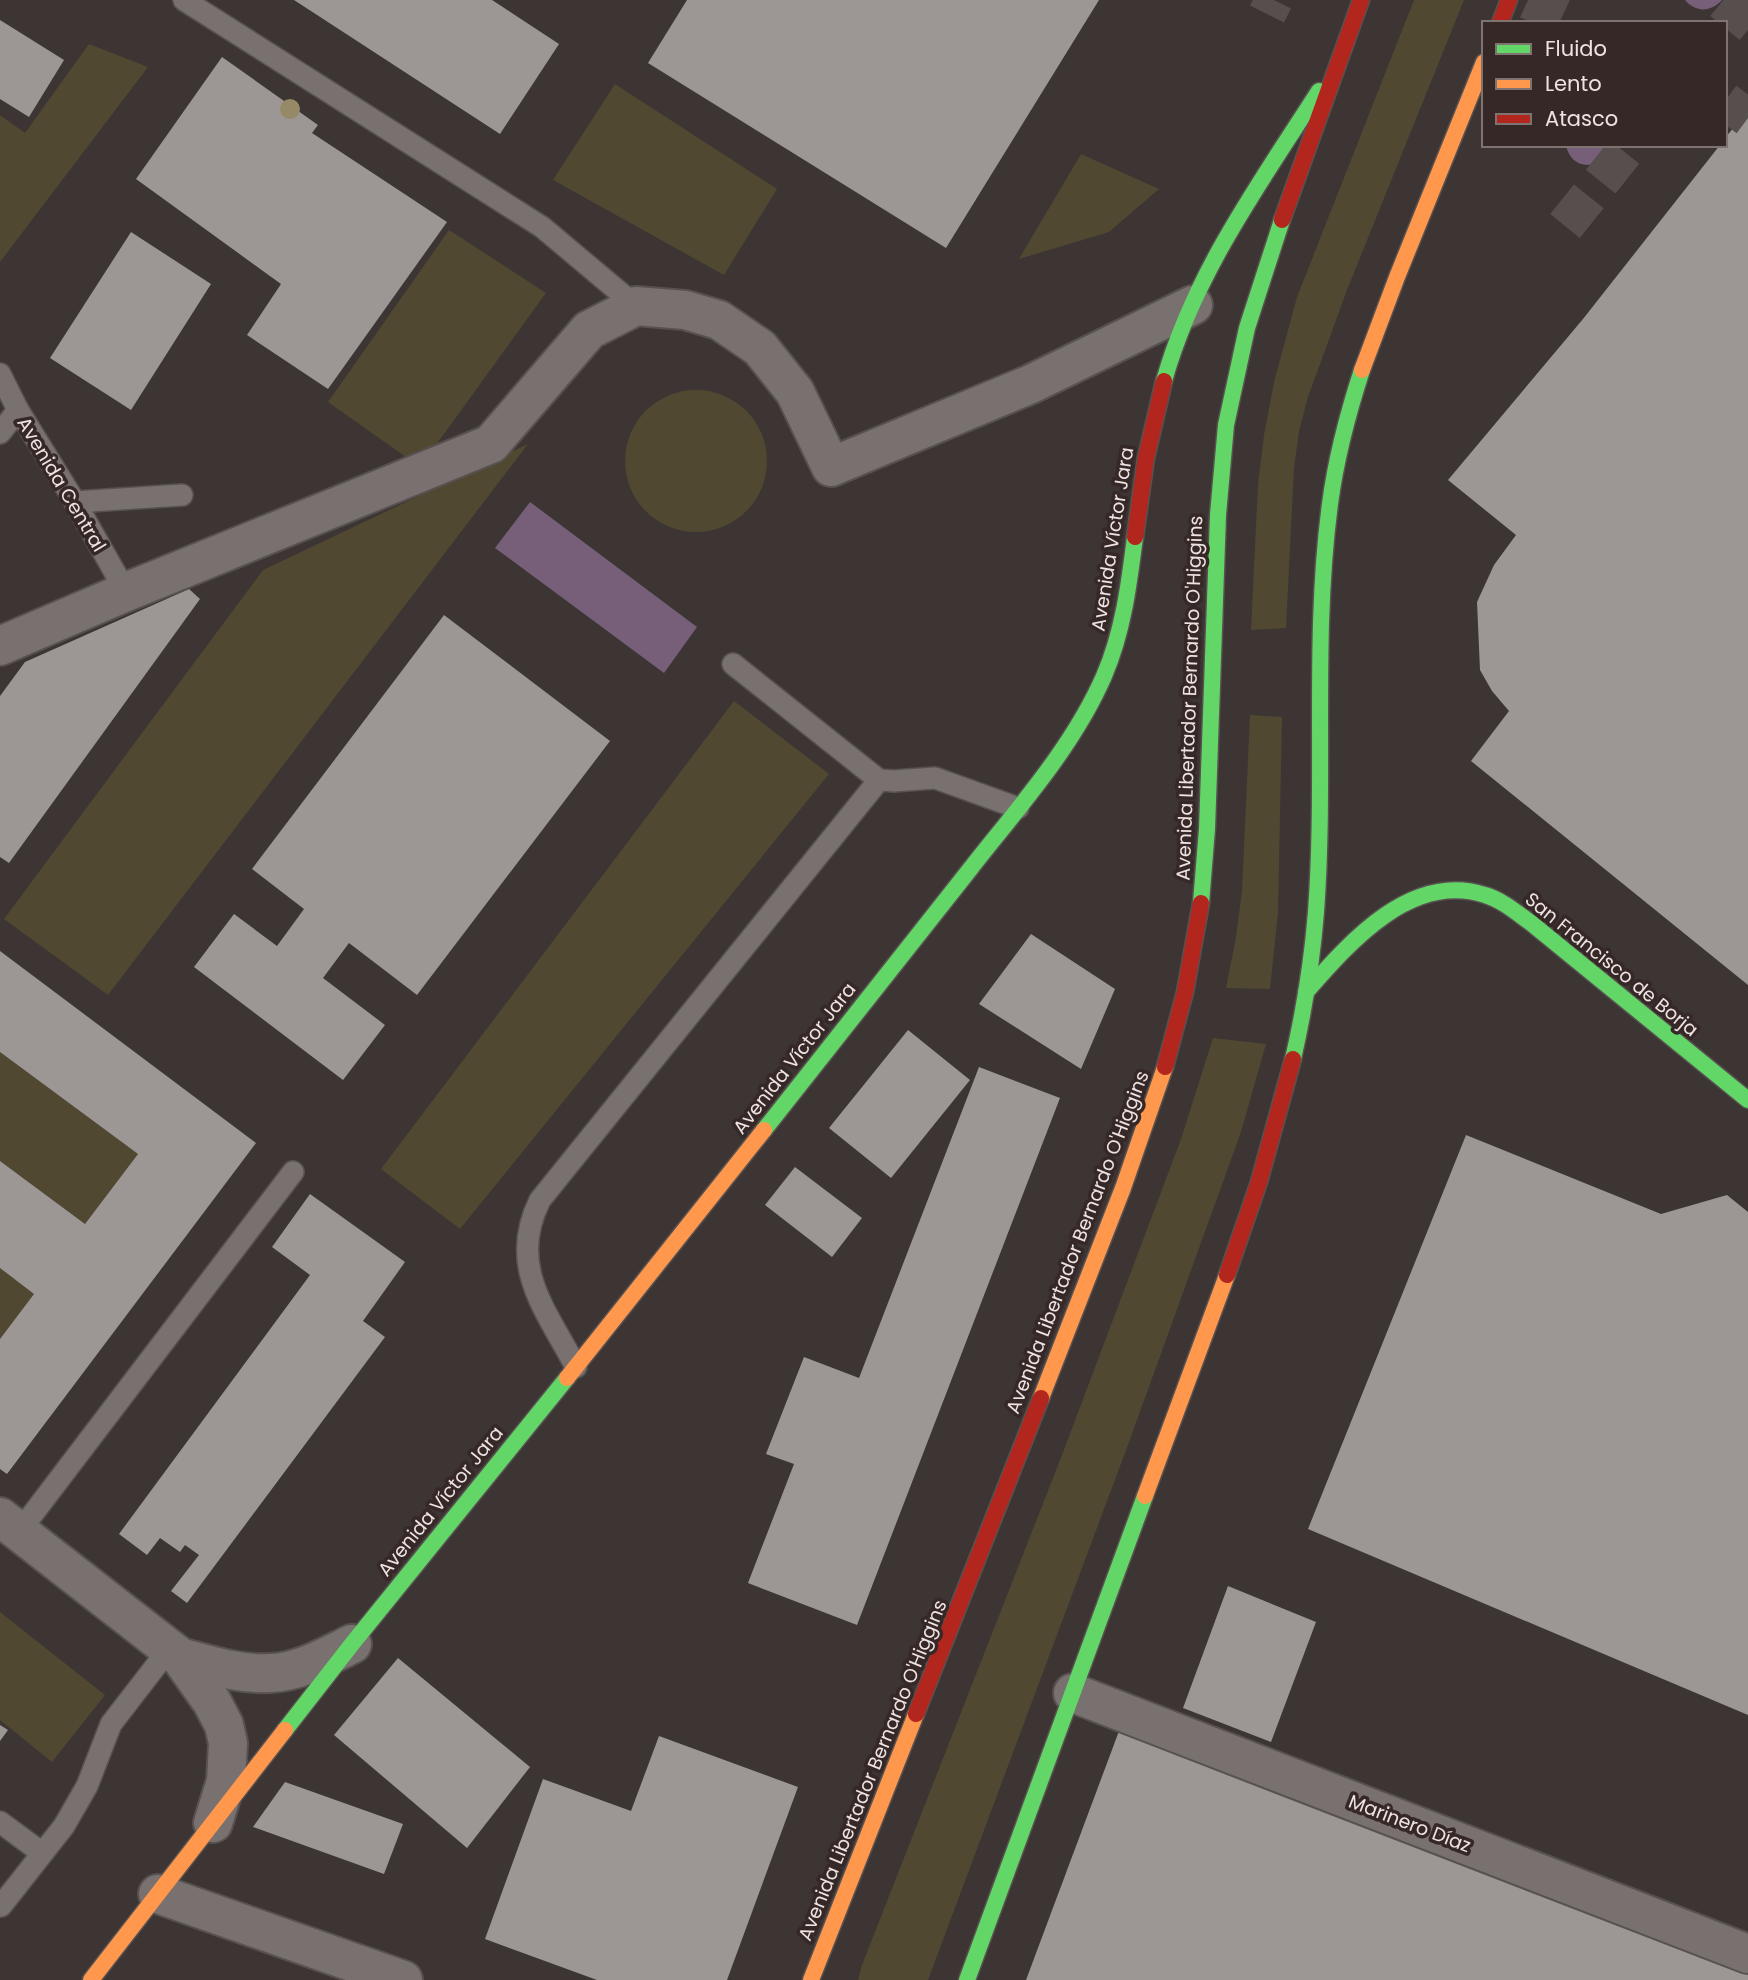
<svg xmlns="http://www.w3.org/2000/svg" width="1748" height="1980" font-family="Poppins,sans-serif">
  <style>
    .green { fill: #504831 }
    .water { fill: #775f79 }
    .building { fill: #9c9794 }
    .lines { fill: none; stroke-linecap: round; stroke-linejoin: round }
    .street-tunnel { stroke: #574f4e; stroke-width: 38; stroke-dasharray: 38 19; stroke-linecap: butt }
    .lane-casing { stroke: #585150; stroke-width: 24 }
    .street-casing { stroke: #585150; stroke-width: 42 }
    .fast-casing { stroke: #585150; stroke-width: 19 }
    .slow-casing { stroke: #585150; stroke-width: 19 }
    .jam-casing { stroke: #585150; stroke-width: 19 }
    .lane { stroke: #787170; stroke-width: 21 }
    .street { stroke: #787170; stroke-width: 38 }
    .fast { stroke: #63d668; stroke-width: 16 }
    .slow { stroke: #ff974d; stroke-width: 16 }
    .jam { stroke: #b3261e; stroke-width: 16 }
    .tree { fill: #968966 }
    .labels { text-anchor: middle; stroke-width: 7; stroke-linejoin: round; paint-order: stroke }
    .street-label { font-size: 19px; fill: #ede3e2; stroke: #362826 }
  </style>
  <rect width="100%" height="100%" fill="#3c3534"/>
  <g class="green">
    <path d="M1414 0H1464L1347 290 1308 397 1299 431 1294 468 1286 628 1251 630 1258 484 1264 435 1274 382 1297 297Z"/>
    <path d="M89 44 148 67 0 262V115L25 133Z"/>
    <path d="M615 84 777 189 724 275 553 180Z"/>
    <path d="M1081 154 1159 189 1109 232 1019 259Z"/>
    <path d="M449 230 546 293 420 467 328 402Z"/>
    <circle cx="696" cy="461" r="71"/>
    <path d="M528 444 108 995 4 919 263 570Z"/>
    <path d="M734 701 829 774 460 1229 381 1169Z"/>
    <path d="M1250 715 1282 717 1278 913 1270 989 1226 988 1236 937 1242 891Z"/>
    <path d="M1213 1038 1266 1044 1241 1132 1128 1445 928 1980H858L862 1965 1062 1455 1181 1139Z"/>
    <path d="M0 1052 138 1154 85 1224 0 1161Z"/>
    <path d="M0 1268 34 1294 0 1339Z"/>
    <path d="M0 1612 105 1695 52 1762 0 1720Z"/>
  </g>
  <g class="water">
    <path d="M1685 0H1722C1711 12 1696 13 1685 0Z"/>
    <path d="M1566 145H1609C1603 171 1571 172 1566 145Z"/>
    <path d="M530 502 697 627 664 673 495 548Z"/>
  </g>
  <g class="building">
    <path d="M294 0H492L559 44 500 134Z"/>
    <path d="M687 0H1099L946 248 648 63Z"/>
    <path d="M0 20 64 60 29 117 0 99Z"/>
    <path d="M222 57 318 125 312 133 447 222 328 389 247 335 281 284 136 179Z"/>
    <path d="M1748 110V985L1471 761 1509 711 1492 691 1480 670 1477 602 1494 565 1516 535 1448 480 1583 319 1720 145H1725V138Z"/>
    <path d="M131 232 211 284 131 410 50 358Z"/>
    <path d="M189 589 200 599 9 863 0 857V696L25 662Z"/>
    <path d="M444 615 610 741 417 995 349 943 323 978 385 1025 343 1080 194 967 234 914 277 946 304 909 252 869Z"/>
    <path d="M1031 934 1115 989 1081 1069 979 1004Z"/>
    <path d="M0 951 256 1143 7 1474 0 1469V1339L34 1294 0 1268V1161L85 1224 138 1154 0 1052Z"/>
    <path d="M908 1030 970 1080 891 1178 829 1128Z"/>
    <path d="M979 1067 1060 1098 857 1625 748 1583 794 1464 766 1454 804 1357 859 1378Z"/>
    <path d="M1466 1135 1661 1214 1727 1195 1748 1212V1715L1308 1529Z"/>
    <path d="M795 1167 862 1218 832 1257 765 1205Z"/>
    <path d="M310 1194 405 1262 363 1321 385 1337 187 1603 171 1591 199 1555 185 1545 180 1552 160 1538 147 1555 119 1534 310 1275 272 1247Z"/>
    <path d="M1228 1586 1316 1622 1271 1742 1183 1708Z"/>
    <path d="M398 1658 530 1767 467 1848 334 1735Z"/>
    <path d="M1122 1723 1748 1973V1980H1026Z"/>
    <path d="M0 1725 8 1730 0 1741Z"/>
    <path d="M659 1736 798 1787 727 1980H597L485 1939 543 1779 631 1811Z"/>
    <path d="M285 1782 403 1824 384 1874 253 1827Z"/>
  </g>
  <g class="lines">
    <g class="street-tunnel">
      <path d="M1528 0 1578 23"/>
      <path d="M1267 14 1274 0"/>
      <path d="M1725 28 1748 0"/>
      <path d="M1725 101 1748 118"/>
      <path d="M1565 226 1630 145"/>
    </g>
    <defs>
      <g id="lane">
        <path d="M184 0 542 227 636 306"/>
        <path d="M0 374 18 410 75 502 126 592"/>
        <path d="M0 433 18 410"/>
        <path d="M75 502 182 495"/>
        <path d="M733 664 879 780 894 781 935 778 1018 808"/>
        <path d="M576 1367C546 1310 507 1266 540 1200L879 780"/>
        <path d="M19 1532 293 1172"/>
        <path d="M0 1822 42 1853"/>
        <path d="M1 1906 64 1826 87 1786 111 1724 169 1649"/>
      </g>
      <g id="street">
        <path d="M0 646 126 592 491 444 589 330 636 306 685 310 719 320 760 348 795 392 831 467 1031 384 1193 305"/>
        <path d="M0 1517 180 1657 212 1702 224 1725 228 1743 226 1781 213 1823"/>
        <path d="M180 1657C210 1665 240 1675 271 1673 300 1672 327 1656 352 1644"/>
        <path d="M1073 1693 1748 1954"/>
        <path d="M158 1894 403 1980"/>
      </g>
      <g id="fast">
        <path d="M1164 381C1194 274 1260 183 1319 91"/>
        <path d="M1201 903 1207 829 1218 515 1226 425 1247 328 1282 220"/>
        <path d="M1306 992C1349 943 1411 871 1485 895 1502 900 1517 913 1531 923L1748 1100"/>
        <path d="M1293 1059C1304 1011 1312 962 1316 912 1326 776 1312 639 1330 504 1336 458 1348 413 1362 370"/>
        <path d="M764 1130C833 1042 902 955 971 868 1018 808 1073 747 1104 676 1123 632 1129 585 1135 537"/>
        <path d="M285 1730 352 1644 567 1378"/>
        <path d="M967 1980 1145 1496"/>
      </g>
      <g id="slow">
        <path d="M1362 370 1397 277 1484 62"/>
        <path d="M567 1378 764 1130"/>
        <path d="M1041 1398 1123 1188 1165 1067"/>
        <path d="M1145 1496 1227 1275"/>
        <path d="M91 1980 285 1730"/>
        <path d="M811 1980 916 1714"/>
      </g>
      <g id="jam">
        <path d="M1500 23 1509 0"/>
        <path d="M1282 220 1361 0"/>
        <path d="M1135 537 1146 458 1164 381"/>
        <path d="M1165 1067 1185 992 1201 903"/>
        <path d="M1227 1275 1259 1182 1293 1059"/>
        <path d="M916 1714 1041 1398"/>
      </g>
    </defs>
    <use href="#lane" class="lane-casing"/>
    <use href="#street" class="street-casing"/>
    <use href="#fast" class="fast-casing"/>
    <use href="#slow" class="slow-casing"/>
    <use href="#jam" class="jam-casing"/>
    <use href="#lane" class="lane"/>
    <use href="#street" class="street"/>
    <use href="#fast" class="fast"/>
    <use href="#slow" class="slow"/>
    <use href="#jam" class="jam"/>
  </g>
  <circle class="tree" cx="290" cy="109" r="10"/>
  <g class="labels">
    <g class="street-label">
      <text transform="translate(62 484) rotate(59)" y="7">Avenida Central</text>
      <text transform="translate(1112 539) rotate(-81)" y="7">Avenida Víctor Jara</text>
      <text transform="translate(1189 698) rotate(-88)" y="7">Avenida Libertador Bernardo O'Higgins</text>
      <text transform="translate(1612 964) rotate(39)" y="7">San Francisco de Borja</text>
      <text transform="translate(794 1058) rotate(-52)" y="7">Avenida Víctor Jara</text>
      <text transform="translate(1077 1242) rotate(-69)" y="7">Avenida Libertador Bernardo O'Higgins</text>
      <text transform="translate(440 1501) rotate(-51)" y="7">Avenida Víctor Jara</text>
      <text transform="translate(872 1770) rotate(-68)" y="7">Avenida Libertador Bernardo O'Higgins</text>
      <text transform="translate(1410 1823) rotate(21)" y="7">Marinero Díaz</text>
    </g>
  </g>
  <rect x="1482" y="21" width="245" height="126" fill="#362826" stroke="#7f7371" stroke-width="2"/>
  <rect x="1496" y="44" width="35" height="10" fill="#63d668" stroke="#7f7371" stroke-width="2"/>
  <text x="1545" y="56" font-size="21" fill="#ede3e2">Fluido</text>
  <rect x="1496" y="79" width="35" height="10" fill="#ff974d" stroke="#7f7371" stroke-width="2"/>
  <text x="1545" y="91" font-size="21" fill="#ede3e2">Lento</text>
  <rect x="1496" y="114" width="35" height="10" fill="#b3261e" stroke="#7f7371" stroke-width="2"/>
  <text x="1545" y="126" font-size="21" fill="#ede3e2">Atasco</text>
</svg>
